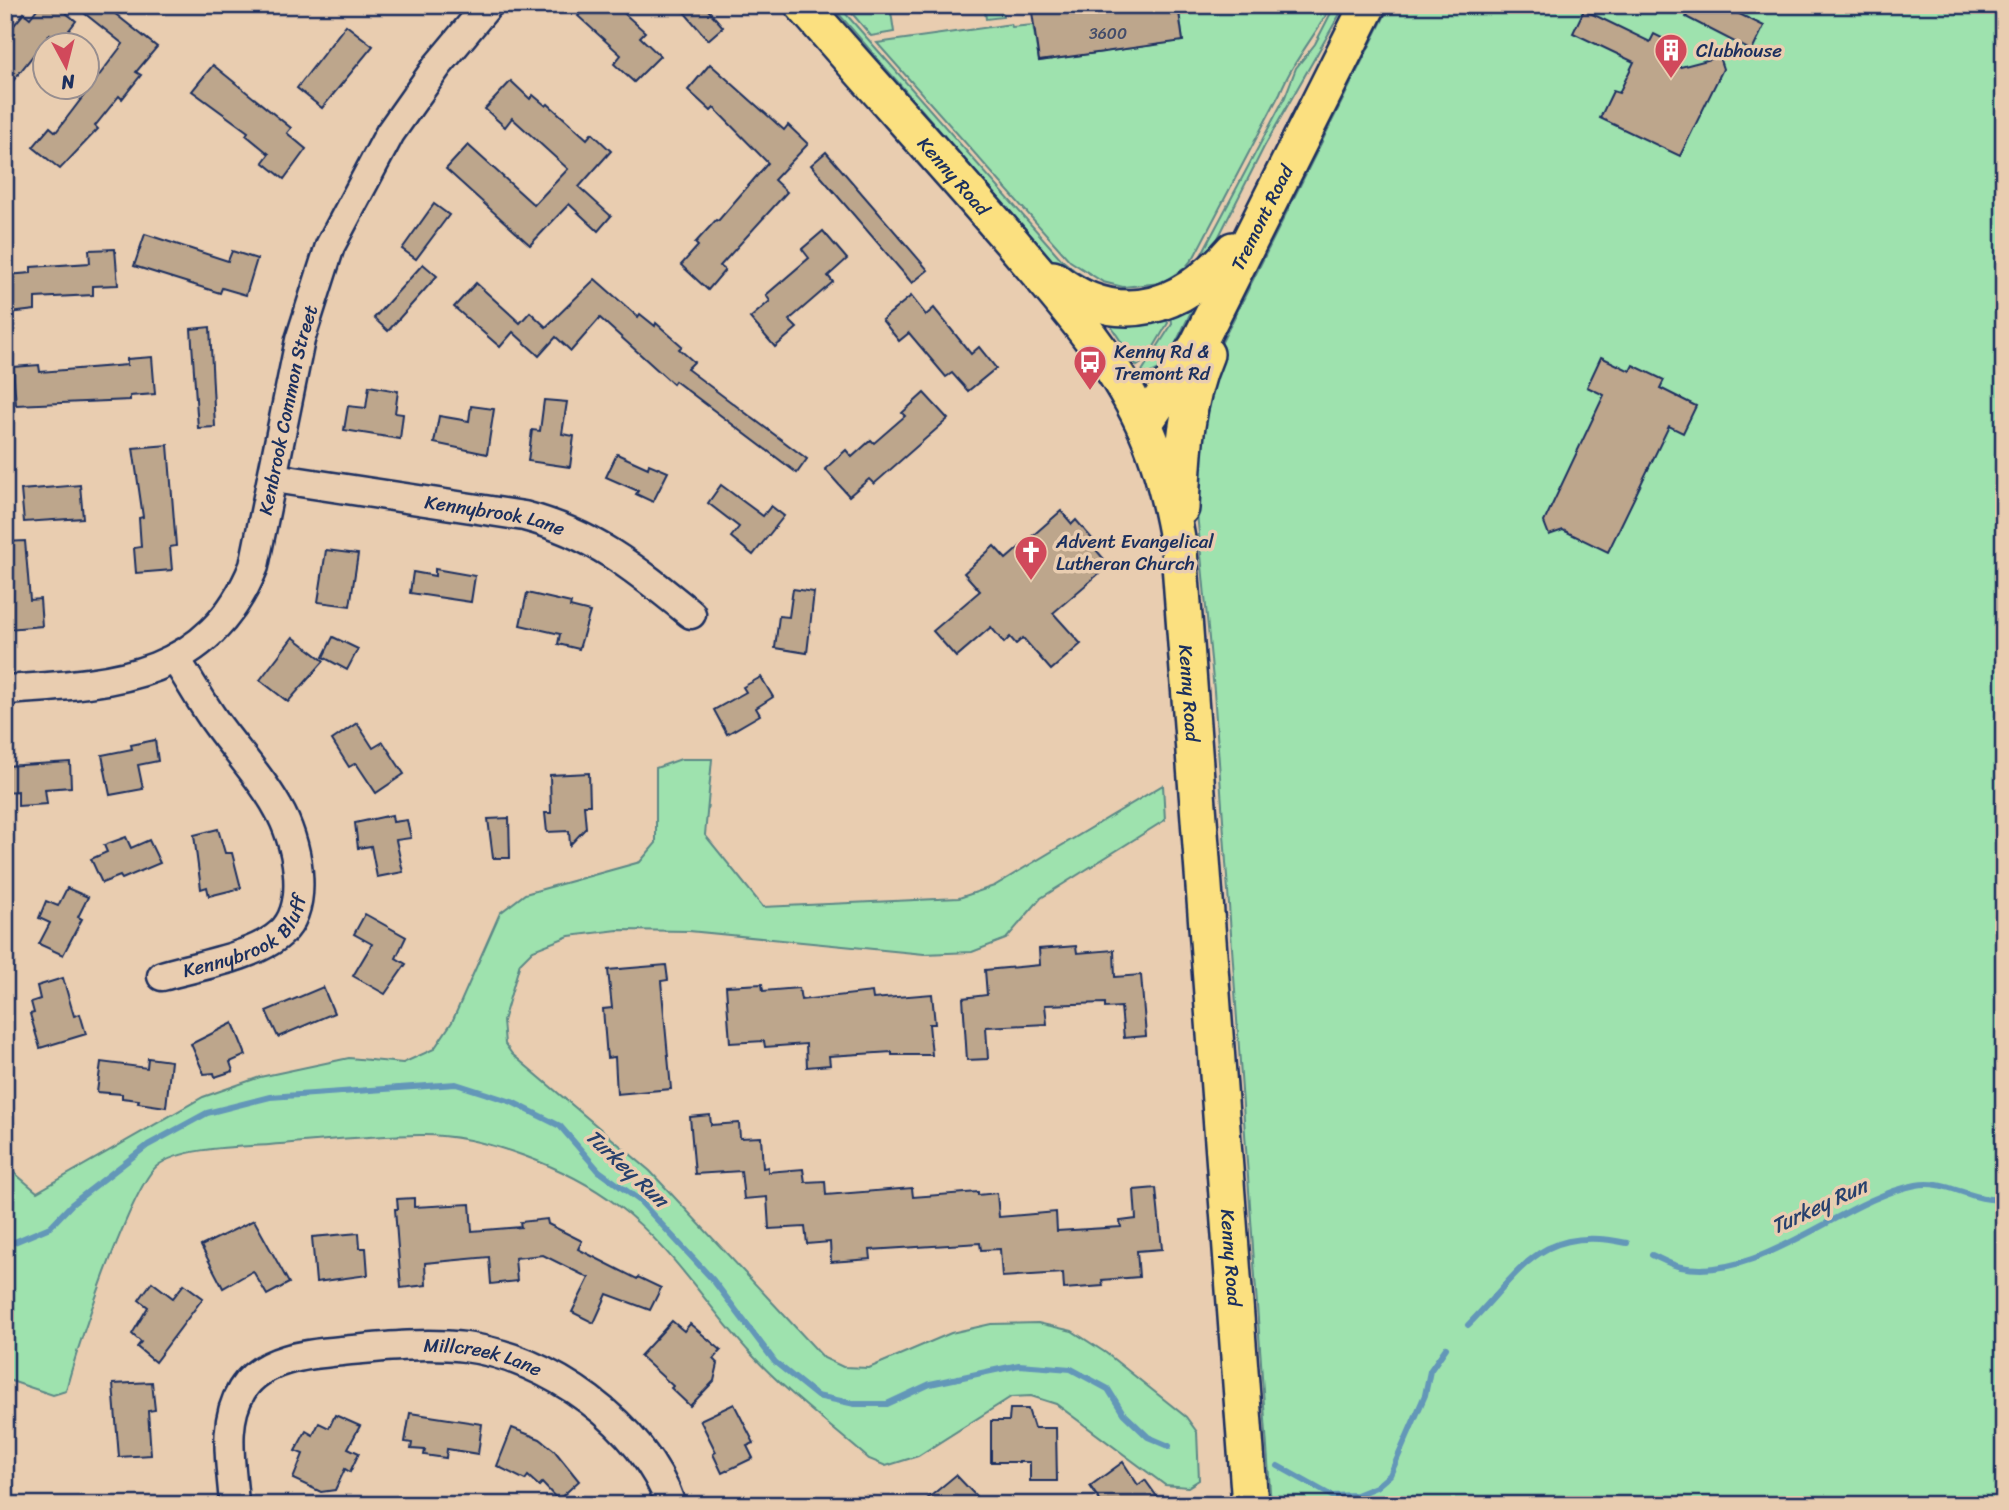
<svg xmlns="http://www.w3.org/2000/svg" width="2009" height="1510" font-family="Sriracha,sans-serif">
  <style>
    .green { fill: #9ee2ae; stroke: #5c8886; stroke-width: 2 }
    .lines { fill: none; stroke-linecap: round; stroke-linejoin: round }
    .stream { stroke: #6397b8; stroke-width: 6 }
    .building { fill: #bda68c; stroke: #1b2f5e; stroke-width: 2 }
    .minor-casing { stroke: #1b2f5e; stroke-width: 33 }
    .major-casing { stroke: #1b2f5e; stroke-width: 40 }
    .minor { stroke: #e9cdb0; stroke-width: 28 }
    .major { stroke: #fbe080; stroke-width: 35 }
    .labels { text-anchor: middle; stroke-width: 7; stroke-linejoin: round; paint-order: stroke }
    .number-label { font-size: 16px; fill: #444d6a }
    .poi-label { font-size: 19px; fill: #1b2f5e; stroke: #e9cdb0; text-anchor: start }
    .street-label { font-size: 19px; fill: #1b2f5e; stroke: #e9cdb0 }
    .water-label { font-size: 21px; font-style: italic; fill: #27406d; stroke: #e9cdb0 }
  </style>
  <rect width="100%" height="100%" fill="#e9cdb0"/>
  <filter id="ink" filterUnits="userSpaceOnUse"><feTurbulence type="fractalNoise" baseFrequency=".0143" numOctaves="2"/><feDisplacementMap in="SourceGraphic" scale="14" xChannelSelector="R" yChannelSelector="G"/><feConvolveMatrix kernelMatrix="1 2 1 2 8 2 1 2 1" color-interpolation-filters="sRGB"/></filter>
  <g filter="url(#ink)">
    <g class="green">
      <path d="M831 5H838L1062 260 1074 270 1119 298 1058 267Z"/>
      <path d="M845 5H890L894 32 871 36Z"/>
      <path d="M984 5H1001L1003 17 986 19Z"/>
      <path d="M1178 5H1332C1315 36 1293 61 1280 93L1194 257 1185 268 1161 283 1123 287 1103 282 1070 261 877 43 1011 24 1012 27 1033 25 1039 61 1183 41Z"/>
      <path d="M1335 5H1345L1264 147 1211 252 1198 261 1285 97 1296 68 1315 44Z"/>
      <path d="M1390 5H2004V1505H1271L1214 691 1193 471 1211 364Z"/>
      <path d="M1190 306 1192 310 1164 367 1147 375 1142 371 1172 324 1171 313Z"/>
      <path d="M1164 314 1168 323 1146 360 1137 366 1107 320Z"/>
      <path d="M681 759H712L705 835 763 907 959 898 994 886 1163 785 1165 820 1041 898 1006 939 972 952 924 954 689 931 618 930 569 936 533 950 520 963 503 1021 505 1044 512 1054 650 1171 824 1358 843 1367 869 1368 951 1333 991 1324 1038 1323 1072 1331 1106 1353 1186 1417 1197 1432 1199 1480 1188 1487 1165 1485 1056 1404 1031 1396 1011 1397 918 1456 886 1466 869 1459C830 1425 786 1392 751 1354 706 1305 671 1246 617 1205 569 1168 482 1134 420 1135 370 1135 319 1141 269 1145 239 1147 181 1147 157 1166 132 1186 74 1354 66 1391L53 1395 5 1379 6 1166 37 1192 203 1097 260 1077 349 1058 403 1063 434 1049 452 1022 500 913 525 894 640 862 656 843V768Z"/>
    </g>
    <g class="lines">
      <g class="stream">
        <path d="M5 1246 50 1227 72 1204 148 1145 207 1113 270 1097 456 1084 512 1102 560 1126 599 1171 639 1200 713 1280 775 1362 817 1396 855 1404H887L930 1384 1019 1365 1071 1369 1108 1389 1123 1413 1148 1437 1169 1446"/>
        <path d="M1652 1255C1661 1259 1671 1265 1681 1267 1759 1283 1843 1199 1916 1185 1948 1179 1972 1203 2004 1199"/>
        <path d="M1468 1325C1520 1273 1539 1223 1627 1243"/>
        <path d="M1278 1466 1332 1496 1356 1495 1376 1487 1390 1475 1425 1395 1430 1371 1446 1348"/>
      </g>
    </g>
    <g class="building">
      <path d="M40 5H56L76 21 59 43 50 34 5 91V36L24 13 30 18Z"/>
      <path d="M74 5H104L157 47 136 72 141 75 122 99 119 96 95 126 98 129 60 169 33 147 50 127 56 132 123 44Z"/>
      <path d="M589 5H615L645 32 640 37 660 56 634 82 614 64 621 55 578 16Z"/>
      <path d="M678 5H704L723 27 708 40Z"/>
      <path d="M1031 5H1178L1183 41 1039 61Z"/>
      <path d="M1692 5H1721L1764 26 1752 51 1686 17Z"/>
      <path d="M1584 10 1650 42 1654 34 1684 49 1673 69 1719 57 1723 69 1680 156 1600 118 1613 91 1619 93 1634 62 1573 33Z"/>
      <path d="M346 25 373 46 322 108 297 88Z"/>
      <path d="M710 64 784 130 788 125 808 144 774 180 787 192 720 266 725 270 708 290 681 265 698 246 695 243 716 220 718 221 768 163 714 108 711 111 688 90Z"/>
      <path d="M213 65 291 128 287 133 306 149 284 179 263 162 269 154 246 135 248 132 192 91Z"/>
      <path d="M511 81 530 99 533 95 546 106 548 104 587 139 592 133 611 151 579 187 611 216 598 231 569 204 530 245 446 169 468 145 534 205 568 169 512 118 505 127 485 109Z"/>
      <path d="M826 152 928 270 912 283 811 165Z"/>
      <path d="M434 204 449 215 416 259 402 249Z"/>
      <path d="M823 231 847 259 828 276 833 282 789 320 797 328 775 347 750 318 770 301 766 295 809 258 802 249Z"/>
      <path d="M145 234 228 261 232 251 257 259 246 295 222 288 220 293 134 266Z"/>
      <path d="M115 249 118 285 93 286V295L35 298V310L10 313 7 275 31 273V267L90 263 89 250Z"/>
      <path d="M423 264 437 276 388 331 374 318Z"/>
      <path d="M595 279 638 317 640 314 655 326 656 323 682 346 679 349 694 362 687 369 807 459 797 473 675 381 673 384 600 318 571 351 556 337 539 356 513 332 500 347 454 307 476 283 520 323 530 312 546 327Z"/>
      <path d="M911 296 926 315 934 308 971 354 979 347 996 368 968 391 952 373 946 377 909 333 899 341 882 320Z"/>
      <path d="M210 327 215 427 198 428 191 329Z"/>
      <path d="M152 357 155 394 130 396V400L16 405 13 367 39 365 40 372 127 365V359Z"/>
      <path d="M1601 357 1630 371 1633 365 1664 380 1660 388 1696 406 1683 433 1669 426 1608 552 1563 530 1549 535 1544 522 1604 395 1587 387Z"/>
      <path d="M369 386 398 391 395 413 403 414 400 439 344 430 348 406 366 408Z"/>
      <path d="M924 393 948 419 874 484 869 479 849 496 825 469 846 450 852 457 871 440 874 443 905 416 902 413Z"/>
      <path d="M544 400 567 402 562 434 574 436 570 467 528 461 532 430 540 431Z"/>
      <path d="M471 406 494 409 487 454 434 443 439 416 469 421Z"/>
      <path d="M168 445 176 546 170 547 172 570 136 573 134 548 141 547 139 518 143 517 133 448Z"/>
      <path d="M617 454 648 468 649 464 668 472 653 502 636 494 638 491 606 477Z"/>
      <path d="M80 485 83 518 24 522 21 490Z"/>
      <path d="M721 485 763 516 771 506 784 516 753 555 731 537 739 527 708 503Z"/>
      <path d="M1061 511 1072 524 1076 520 1100 548 1097 551 1109 565 1053 613 1081 644 1051 670 1023 638 1016 644 1010 637 1004 643 991 627 956 657 933 631 980 591 964 573 994 546 1006 559Z"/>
      <path d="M25 541 30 600 40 599 42 626 8 629 5 542Z"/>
      <path d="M326 550 358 554 350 606 318 602Z"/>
      <path d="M435 569 475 576 471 602 410 593 413 572 435 576Z"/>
      <path d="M793 589 814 592 807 653 775 648 779 616 789 617Z"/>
      <path d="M527 593 571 603 570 607 590 612 579 649 558 644 560 634 520 625Z"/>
      <path d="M293 637 324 661 288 702 260 680Z"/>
      <path d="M333 637 358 649 347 670 323 657Z"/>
      <path d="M761 677 773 697 756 708 760 715 727 734 714 710 746 692 743 687Z"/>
      <path d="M357 723 373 748 383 742 404 774 376 793 356 763 349 767 332 740Z"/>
      <path d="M155 740 158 761 138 765 143 789 110 795 102 755 132 749 131 745Z"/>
      <path d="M70 762 71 787 45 789 47 804 18 806V791L5 792V766Z"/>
      <path d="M589 773 590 805H584L586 828 570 845 569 831 547 832 545 813H551L550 775Z"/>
      <path d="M392 815 393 822 407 820 411 838 396 840 403 872 377 877 371 846 358 848 355 823Z"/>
      <path d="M509 818 510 858H493L488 819Z"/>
      <path d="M218 829 225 853H232L241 888 209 896 207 887 201 889 194 835Z"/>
      <path d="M126 837 131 848 149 840 160 863 122 879 120 876 102 883 91 859 107 852 104 845Z"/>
      <path d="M67 888 88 897 78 917 82 919 63 955 39 944 50 923 39 918 46 901 58 906Z"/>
      <path d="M365 914 406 937 396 958 406 964 385 994 353 976 372 944 354 934Z"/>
      <path d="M1076 946 1077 953 1114 950 1115 977 1141 975 1146 1036 1124 1038 1121 1007 1105 1008V1003L1045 1005 1047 1024 986 1027 988 1059 967 1060 963 998 987 995 985 970 1040 965 1039 949Z"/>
      <path d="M666 965 668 980 661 981 671 1089 617 1094 615 1057 607 1058 603 1009 612 1008 608 970Z"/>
      <path d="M63 978 74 1016 80 1014 86 1034 40 1048 30 1014 34 1013 31 1002 40 999 37 986Z"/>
      <path d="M762 984 763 991 799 988 801 1000 872 992 873 999 932 994 935 1024H929L932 1055H892V1052L829 1056 830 1065 807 1067 806 1044 765 1047 764 1041 730 1043 726 986Z"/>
      <path d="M323 987 334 1013 278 1037 266 1011Z"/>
      <path d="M233 1023 246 1055 230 1062 233 1071 215 1077 214 1073 204 1074 191 1044Z"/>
      <path d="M148 1058 171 1061 166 1107 138 1103 139 1100 122 1098V1094L97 1092 101 1062 147 1068Z"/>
      <path d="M710 1115 711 1125 739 1123 740 1138 761 1137 763 1168 768 1167V1172L803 1169 805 1182 825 1181 826 1195 912 1188 913 1197 978 1192V1195L997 1193 999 1217 1056 1212 1057 1231 1121 1227 1120 1221 1136 1219 1134 1190 1156 1188 1162 1249 1137 1251 1139 1277 1102 1280 1103 1286 1064 1289 1063 1273 1002 1277 1000 1249 981 1250 980 1243 870 1250 871 1259 831 1262 830 1242 807 1244 805 1227 769 1229 767 1197 744 1199 741 1171 695 1174 690 1117Z"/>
      <path d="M414 1198V1207L470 1204 472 1231 521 1227 520 1222 547 1219 548 1224 582 1241 578 1249 637 1279 638 1277 661 1288 650 1310 607 1294 594 1323 572 1312 589 1278 543 1255 515 1258 517 1281 491 1284 489 1257 425 1263 426 1285 401 1288 395 1209H398L397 1199Z"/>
      <path d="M254 1220 289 1283 267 1295 253 1271 223 1288 201 1246Z"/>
      <path d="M359 1233 360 1248H366L368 1275 316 1282 312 1237Z"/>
      <path d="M152 1282 173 1298 184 1284 203 1298 155 1362 137 1347 141 1342 132 1334 148 1307 139 1300Z"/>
      <path d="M672 1321 684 1331 690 1324 721 1350 713 1359 718 1364 714 1381 690 1406 671 1388 673 1386 640 1356Z"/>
      <path d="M152 1382 155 1410 148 1411 151 1455 119 1457 113 1384Z"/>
      <path d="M734 1404 754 1443 747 1446 753 1458 722 1473 713 1454 716 1452 700 1420Z"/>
      <path d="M1010 1409H1028L1034 1428H1056L1057 1481H1030V1462H991V1421H1009Z"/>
      <path d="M410 1413 482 1424 478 1454 447 1449 446 1458 424 1455 425 1450 411 1449 412 1443 405 1442Z"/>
      <path d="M335 1415 360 1426 348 1448 359 1453 350 1472 345 1469 335 1490 321 1492 293 1479 303 1454 295 1451 306 1431 313 1435 319 1423 329 1428Z"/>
      <path d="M512 1428 540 1439 554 1450 579 1481 558 1500 542 1483 539 1486 528 1476 525 1480 497 1466Z"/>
      <path d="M1123 1462 1138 1485 1145 1480 1163 1505H1103L1090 1486Z"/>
      <path d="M956 1475 976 1496 965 1505H920Z"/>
    </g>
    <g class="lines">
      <defs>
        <g id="minor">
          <path id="s1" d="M274 478 524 516C594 534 636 569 691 614"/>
          <path id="s2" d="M5 690C112 683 208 680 254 566L300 340 330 246 390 133 438 65 488 5"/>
          <path id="s3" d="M162 976C196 966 255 957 281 933 311 905 297 840 278 808 260 775 233 748 212 717 199 698 188 678 175 658"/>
          <path id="s4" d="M234 1505C232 1467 221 1424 242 1390 262 1358 308 1354 342 1351 382 1347 425 1342 465 1347 548 1357 644 1425 671 1505"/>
        </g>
        <g id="major">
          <path id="s5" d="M803 5C874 87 947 166 1017 248 1063 302 1112 357 1143 423 1162 462 1172 508 1179 550L1250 1505"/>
          <path d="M1053 279C1119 331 1182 308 1233 250"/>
          <path id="s6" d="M1144 424 1197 346 1368 5"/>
          <path d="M1181 508C1183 456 1185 403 1206 354"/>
        </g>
      </defs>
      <use href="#minor" class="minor-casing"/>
      <use href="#major" class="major-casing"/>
      <use href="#minor" class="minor"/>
      <use href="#major" class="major"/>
    </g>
  </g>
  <defs>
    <symbol id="building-pin" viewBox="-11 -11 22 30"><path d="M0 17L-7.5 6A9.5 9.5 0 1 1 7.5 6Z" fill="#d1495b" stroke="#e9cdb0"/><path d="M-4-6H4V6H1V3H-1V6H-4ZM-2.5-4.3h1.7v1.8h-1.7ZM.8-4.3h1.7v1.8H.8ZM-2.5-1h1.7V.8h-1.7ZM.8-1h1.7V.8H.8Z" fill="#fff"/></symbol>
    <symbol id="bus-pin" viewBox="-11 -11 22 30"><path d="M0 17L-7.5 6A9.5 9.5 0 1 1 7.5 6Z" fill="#d1495b" stroke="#e9cdb0"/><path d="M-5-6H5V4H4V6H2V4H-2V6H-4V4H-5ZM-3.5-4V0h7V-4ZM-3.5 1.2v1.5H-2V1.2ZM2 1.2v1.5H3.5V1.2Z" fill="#fff"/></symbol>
    <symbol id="church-pin" viewBox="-11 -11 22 30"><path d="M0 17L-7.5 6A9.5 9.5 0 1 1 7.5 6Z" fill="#d1495b" stroke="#e9cdb0"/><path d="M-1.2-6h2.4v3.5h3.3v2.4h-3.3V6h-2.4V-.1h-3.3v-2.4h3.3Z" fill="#fff"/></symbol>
  </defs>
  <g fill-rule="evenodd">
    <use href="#building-pin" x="1652" y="31" width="38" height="52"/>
    <use href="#bus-pin" x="1071" y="343" width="38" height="52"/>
    <use href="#church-pin" x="1012" y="533" width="38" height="52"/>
  </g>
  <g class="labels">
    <g class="number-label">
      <text x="1108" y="39">3600</text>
    </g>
    <g class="poi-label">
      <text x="1696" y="57">Clubhouse</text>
      <text x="1114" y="358">Kenny Rd &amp;<tspan x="1114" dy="22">Tremont Rd</tspan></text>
      <text x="1056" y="548">Advent Evangelical<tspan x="1056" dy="22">Lutheran Church</tspan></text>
    </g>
    <g class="street-label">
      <text dy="7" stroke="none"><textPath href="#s5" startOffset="228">Kenny Road</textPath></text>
      <text dy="7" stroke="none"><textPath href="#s6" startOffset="238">Tremont Road</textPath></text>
      <text dy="7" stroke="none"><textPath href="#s2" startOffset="458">Kenbrook Common Street</textPath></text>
      <text dy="7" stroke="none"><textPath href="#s1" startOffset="224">Kennybrook Lane</textPath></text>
      <text dy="7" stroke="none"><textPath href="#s5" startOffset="816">Kenny Road</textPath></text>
      <text dy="7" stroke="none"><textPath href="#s3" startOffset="96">Kennybrook Bluff</textPath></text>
      <text dy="7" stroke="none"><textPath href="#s5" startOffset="1382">Kenny Road</textPath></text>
      <text dy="7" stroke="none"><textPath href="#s4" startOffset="371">Millcreek Lane</textPath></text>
    </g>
    <g class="water-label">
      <text transform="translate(627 1168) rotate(43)" y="7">Turkey Run</text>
      <text transform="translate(1819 1206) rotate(-25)" y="7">Turkey Run</text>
    </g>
  </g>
  <rect width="2009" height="1510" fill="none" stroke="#e9cdb0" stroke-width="28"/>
  <rect x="14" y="14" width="1981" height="1482" fill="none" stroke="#1b2f5e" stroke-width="2.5" filter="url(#ink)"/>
  <g transform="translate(66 66) rotate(173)"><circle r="33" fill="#e9cdb0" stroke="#978e8f" stroke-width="2"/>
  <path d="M0-5L12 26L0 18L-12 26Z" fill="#d1495b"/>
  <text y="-10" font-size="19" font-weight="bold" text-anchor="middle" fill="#1b2f5e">N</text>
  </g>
</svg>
